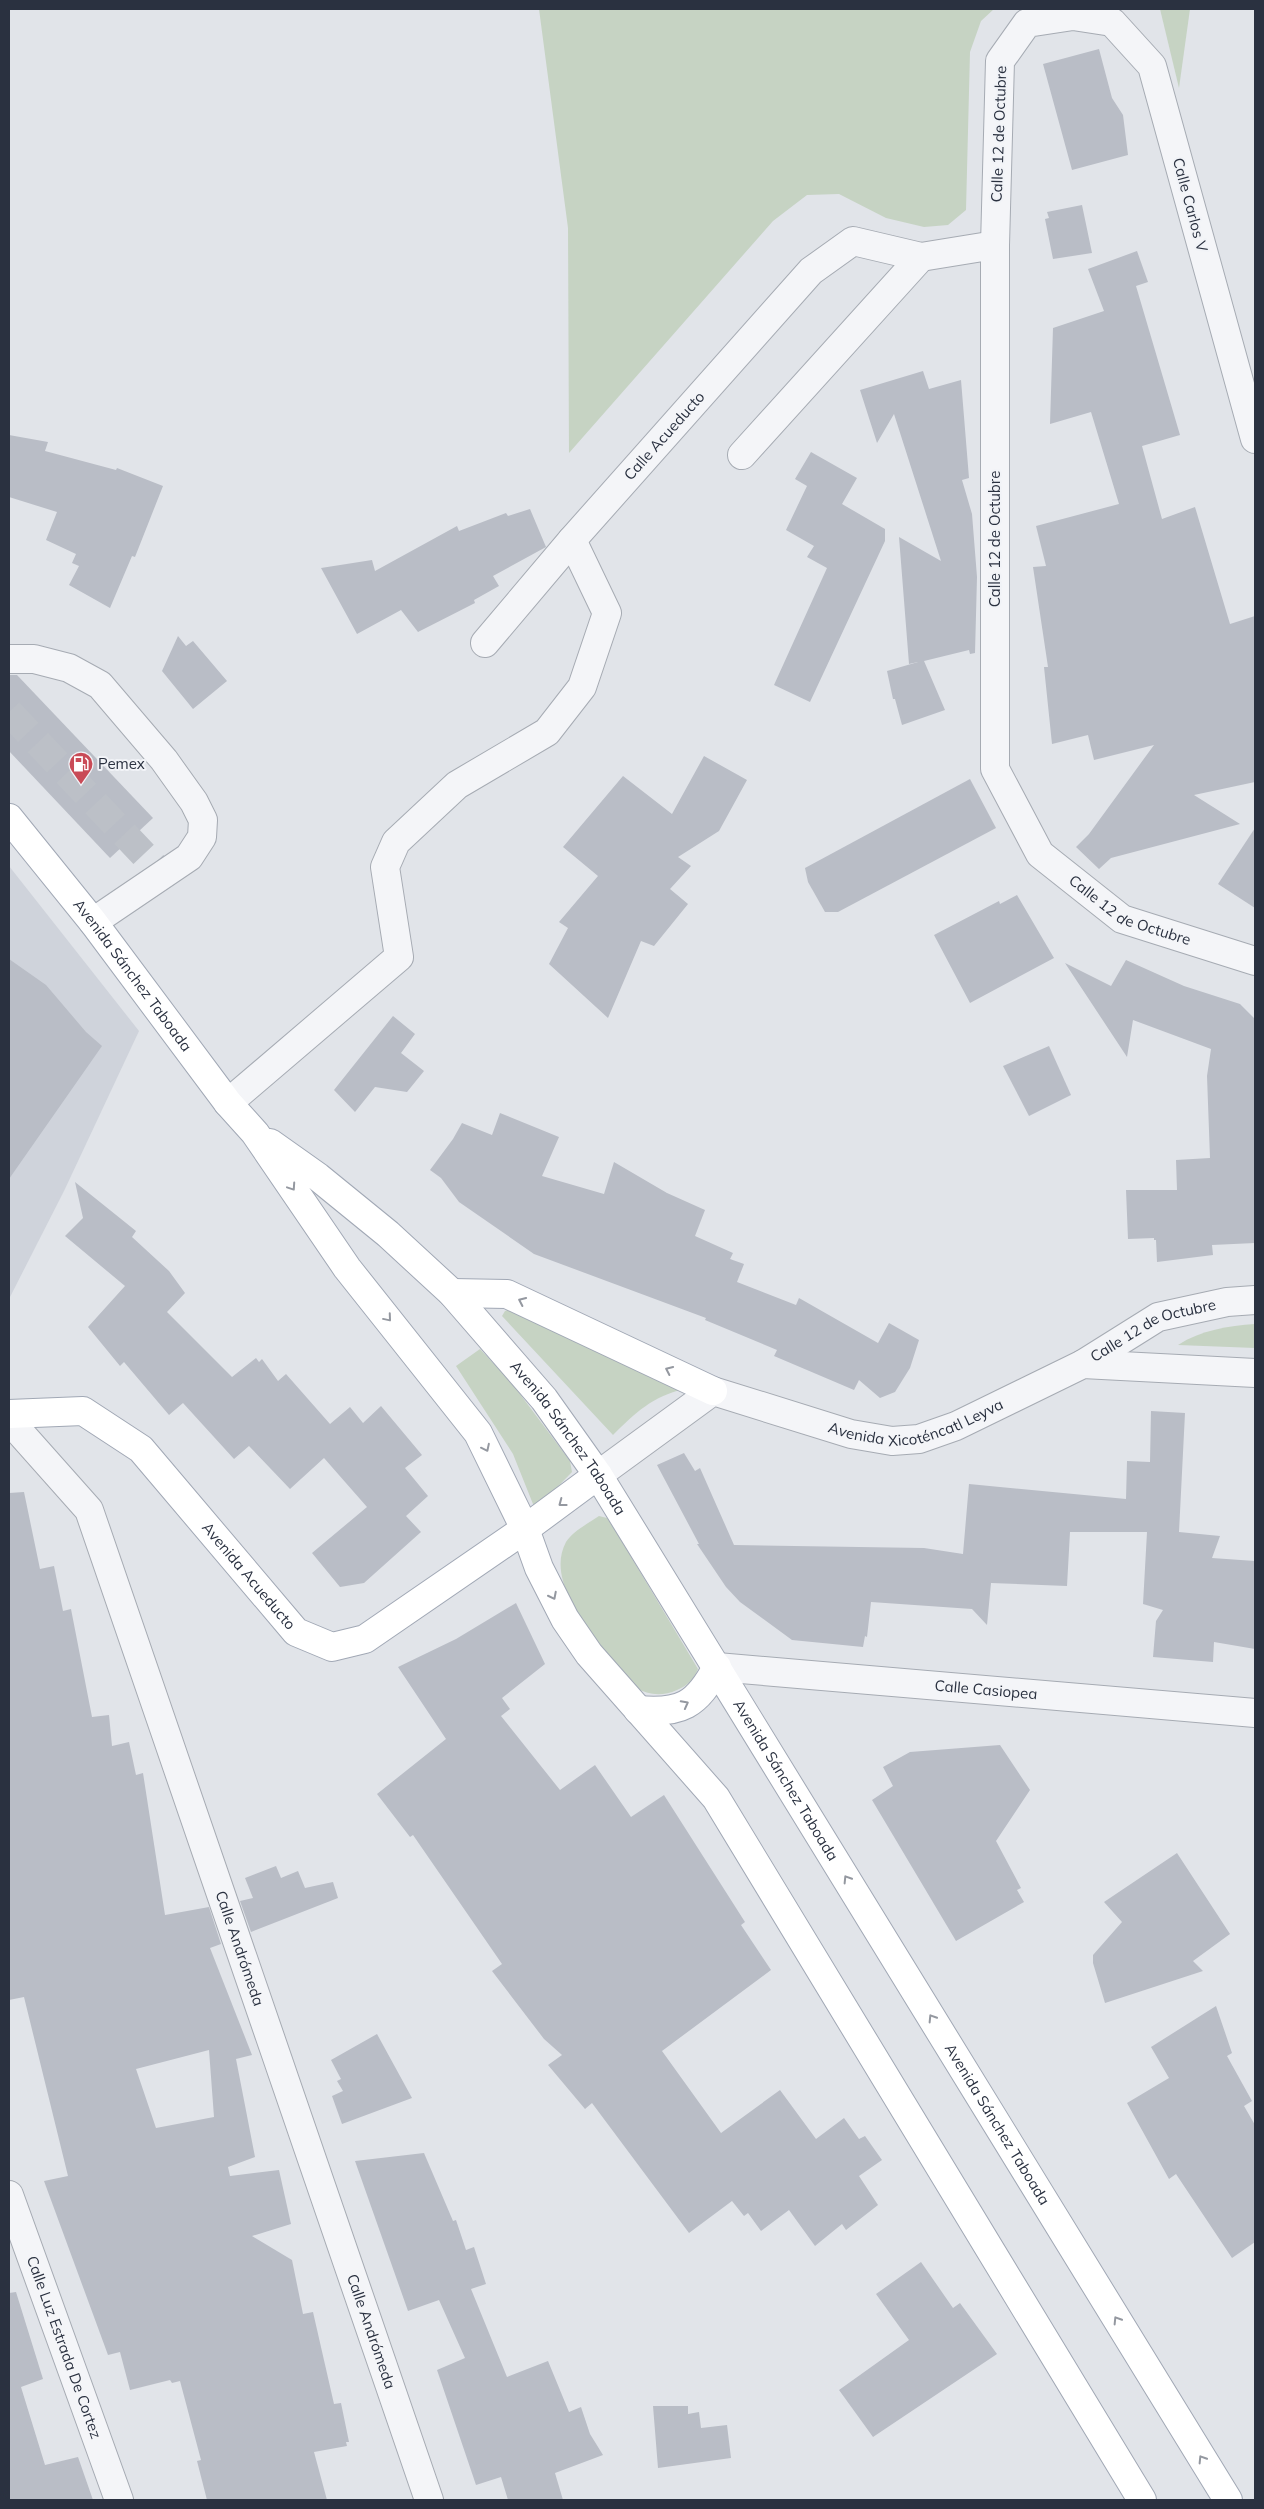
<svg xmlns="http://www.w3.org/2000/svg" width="1264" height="2509" font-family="Mulish,sans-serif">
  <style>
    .built { fill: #cfd3db }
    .green { fill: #c6d3c3 }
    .building { fill: #b9bdc6; fill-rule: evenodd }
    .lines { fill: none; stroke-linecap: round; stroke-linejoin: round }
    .minor-tunnel { stroke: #bcc0c7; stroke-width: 28; stroke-dasharray: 28 14; stroke-linecap: butt }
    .minor-casing { stroke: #a6abb3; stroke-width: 30 }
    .major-casing { stroke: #a1a8b5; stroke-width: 30 }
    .minor { stroke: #f4f5f8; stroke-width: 28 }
    .major { stroke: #fff; stroke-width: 28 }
    .oneway { stroke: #9498a0 }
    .labels { text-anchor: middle; stroke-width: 4; stroke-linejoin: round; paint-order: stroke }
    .street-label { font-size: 15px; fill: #2a3140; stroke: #f1f3f7 }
    .poi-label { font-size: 15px; fill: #2a3140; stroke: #f1f3f7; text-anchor: start }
  </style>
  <rect width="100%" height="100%" fill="#e1e4e9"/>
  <path class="built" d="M9 866 139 1031 64 1191 9 1299Z"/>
  <g class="green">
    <path d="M539 9H994L981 21 970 52 966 210 948 225 924 227 886 218 839 194 807 195 773 221 569 453 568 228Z"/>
    <path d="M1160 9H1190L1179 88Z"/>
    <path d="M511 1309 684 1389C652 1397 636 1412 613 1435L502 1316 505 1311Z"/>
    <path d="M1255 1324V1348L1178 1345C1201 1330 1228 1326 1255 1324Z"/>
    <path d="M480 1349 511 1382 570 1461 572 1472 538 1507 533 1504 513 1454 456 1366Z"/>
    <path d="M599 1516 607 1518 615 1530 698 1669C694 1679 687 1686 677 1690 635 1709 606 1660 588 1631 573 1606 550 1572 566 1542 573 1531 589 1523 599 1516Z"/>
  </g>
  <g class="building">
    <path d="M1099 49 1112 98 1123 115 1128 155 1072 170 1043 64Z"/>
    <path d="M1082 205 1092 253 1053 259 1045 219 1049 218 1047 212Z"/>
    <path d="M1137 251 1148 282 1136 286 1180 435 1142 446 1162 519 1195 507 1230 624 1255 616V782L1194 795 1240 824 1111 858 1099 869 1076 847 1089 834 1154 745 1094 760 1088 735 1052 744 1044 667H1048L1033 567 1046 566 1036 526 1119 504 1091 412 1050 424 1053 328 1104 311 1088 269Z"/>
    <path d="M923 371 929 389 961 380 969 478 962 480 972 514 977 577 975 653 970 654 969 650 924 661 945 710 902 725 895 699H893L887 671 918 662 909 664 899 537 941 561 894 414 877 443 860 390Z"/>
    <path d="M9 435 48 442 45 451 116 470 117 468 163 486 135 557 132 556 110 608 69 585 79 566 72 563 76 554 46 540 57 512 9 497Z"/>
    <path d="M811 452 857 478 842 504 885 529V541L810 702 774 685 827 568 807 557 814 546 786 530 807 486 795 479Z"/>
    <path d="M530 509 546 547 493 576 499 586 474 600 475 603 418 632 401 610 357 634 321 568 372 560 375 571 457 526 459 531 506 513 508 516Z"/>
    <path d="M178 636 186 646 193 641 227 681 193 709 162 671Z"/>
    <path d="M9 675H17L153 818 110 858 9 751Z"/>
    <path d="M704 756 747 780 719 831 678 857 691 866 670 889 688 904 654 946 641 941 608 1018 549 964 568 928 559 922 598 876 563 847 623 776 672 814Z"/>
    <path d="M970 779 996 828 838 912H825L808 882 805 868Z"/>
    <path d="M1255 828V908L1218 884Z"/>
    <path d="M1017 895 1054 958 970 1003 934 935 999 901 1000 904Z"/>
    <path d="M9 959 46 985 86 1032 102 1046 9 1179Z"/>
    <path d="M1126 960 1184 986 1240 1004 1255 1019V1243L1212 1245 1213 1255 1157 1262 1156 1240H1154V1238L1128 1239 1126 1190H1177L1176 1160 1210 1158 1207 1076 1211 1049 1133 1020 1127 1057 1065 963 1111 986Z"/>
    <path d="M393 1016 415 1034 401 1053 424 1071 407 1092 375 1087 355 1112 334 1090Z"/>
    <path d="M1049 1046 1071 1095 1029 1116 1003 1066Z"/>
    <path d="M500 1113 559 1137 542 1176 604 1194 614 1162 667 1193 705 1210 695 1236 733 1253 730 1259 744 1264 737 1282 796 1305 799 1298 878 1343 889 1323 919 1340 910 1368 895 1392 880 1398 859 1380 854 1390 774 1356 777 1350 705 1320 706 1318 534 1254 459 1202 441 1178 430 1170 453 1139 462 1123 492 1135Z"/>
    <path d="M75 1182 136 1231 132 1237 169 1271 185 1293 167 1312 232 1377 256 1358 259 1362 262 1359 278 1381 286 1374 330 1424 350 1407 363 1423 381 1406 422 1455 405 1468 428 1496 406 1516 421 1532 364 1583 340 1587 312 1553 367 1507 324 1458 290 1489 249 1446 234 1459 183 1403 169 1415 124 1362 120 1366 88 1327 125 1286 65 1236 83 1218Z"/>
    <path d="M1151 1411 1185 1413 1179 1532 1220 1536 1212 1558 1255 1561V1649L1214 1642 1213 1662 1153 1657 1156 1621 1163 1610 1143 1604 1147 1532H1070L1067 1586 991 1583 987 1625 972 1609 871 1602 867 1637 865 1636 863 1647 792 1640 740 1602 726 1587 697 1544H699L657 1465 684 1453 695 1471 700 1468 734 1545 924 1548 963 1554 969 1484 1126 1499 1127 1461 1150 1462Z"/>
    <path d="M24 1492 40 1569 54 1566 63 1611 71 1609 92 1717 109 1715 112 1746 129 1742 136 1775 143 1773 165 1915 209 1907 221 1944 210 1948 252 2055 236 2059 255 2157 228 2167 230 2176 279 2170 291 2224 252 2236 292 2260 303 2314 313 2312 334 2404 341 2403 349 2442H346L347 2446 314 2452 327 2500H207L197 2461 201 2460 180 2381 172 2383 170 2380 130 2390 120 2352 108 2355 44 2181 68 2176 24 1997 9 2000V1493ZM209 2050 214 2117 156 2128 136 2069Z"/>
    <path d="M516 1603 545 1664 502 1698 510 1709 501 1716 560 1790 595 1765 631 1817 664 1795 745 1922 741 1925 771 1970 662 2051 721 2133 780 2090 816 2139 844 2118 859 2139 865 2136 882 2160 859 2176 878 2205 846 2230 842 2224 815 2246 789 2210 761 2231 748 2213 744 2216 732 2201 689 2233 592 2103 585 2109 548 2065 562 2055 544 2039 492 1971 502 1964 413 1835 410 1837 377 1794 446 1739 398 1667 456 1639Z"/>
    <path d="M1000 1745 1030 1790 996 1841 1021 1888 1017 1890 1024 1902 956 1941 872 1800 893 1786 883 1767 910 1752Z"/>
    <path d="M1177 1853 1230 1934 1193 1961 1203 1971 1105 2003 1093 1963V1955L1122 1922 1104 1902Z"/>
    <path d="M276 1866 281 1878 298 1871 305 1888 333 1882 338 1898 251 1932 240 1901 253 1898 245 1878Z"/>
    <path d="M1216 2006 1232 2053 1227 2056 1252 2101 1244 2106 1255 2125V2242L1232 2258 1176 2174 1169 2179 1127 2103 1169 2078 1151 2047Z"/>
    <path d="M377 2034 412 2098 342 2124 332 2096 343 2091 337 2081 341 2079 331 2060Z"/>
    <path d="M424 2153 453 2221 456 2220 466 2250 474 2247 486 2284 471 2289 507 2377 548 2361 569 2412 581 2407 590 2434 603 2455 555 2473 563 2500H508L501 2477 476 2485 437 2370 465 2358 439 2300 408 2311 355 2161Z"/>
    <path d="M921 2262 953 2308 960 2303 997 2354 873 2437 839 2390 909 2340 876 2294Z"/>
    <path d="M16 2292 43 2379 21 2387 45 2465 78 2457 93 2500H9V2293Z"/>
    <path d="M653 2406H688V2414L699 2412 701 2428 727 2425 731 2458 658 2468Z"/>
  </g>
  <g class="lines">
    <path class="minor-tunnel" d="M9 712 163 875"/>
    <defs>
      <g id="minor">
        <path id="s1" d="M1255 439 1152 66 1112 22 1073 16 1027 23 1000 61 995 245V769L1040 854 1122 919 1255 961"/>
        <path d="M742 455 921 257"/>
        <path id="s2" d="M485 643 572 540 811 271 853 241 921 257 995 245"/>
        <path d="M9 659H34L69 668 100 685 164 760 194 802 203 820 202 837 189 857 93 922"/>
        <path d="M228 1103 399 957 385 867 396 842 457 785 547 732 582 687 607 613 572 540"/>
        <path id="s3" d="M1083 1364 1158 1317 1227 1302 1255 1300"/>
        <path id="s4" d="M9 1420 89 1510 429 2500"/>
        <path id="s5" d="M598 1475 713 1391 851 1434 892 1441 919 1439 956 1426 1083 1364 1255 1373"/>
        <path id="s6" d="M717 1667 1255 1713"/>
        <path id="s7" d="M9 2195 119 2500"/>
      </g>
      <g id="major">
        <path id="s8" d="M9 818 93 922 228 1103 255 1133 347 1268 478 1433 525 1529 539 1568 565 1619 589 1654 716 1798 1142 2500"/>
        <path id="s9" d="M270 1143 318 1177 388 1234 452 1293 544 1399 598 1475 1228 2500"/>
        <path d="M452 1293 507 1294 713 1391"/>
        <path id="s10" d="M9 1414 83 1411 141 1449 296 1632 332 1647 365 1639 525 1529 598 1475"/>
        <path d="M638 1710C681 1714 697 1705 717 1667"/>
      </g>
    </defs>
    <use href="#minor" class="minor-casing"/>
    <use href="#major" class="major-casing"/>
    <use href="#minor" class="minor"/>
    <use href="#major" class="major"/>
  </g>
  <defs><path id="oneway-chevron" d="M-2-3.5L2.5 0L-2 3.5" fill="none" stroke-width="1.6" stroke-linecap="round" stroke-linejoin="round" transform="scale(1.25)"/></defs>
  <g class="oneway">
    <use href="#oneway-chevron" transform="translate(292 1187) rotate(56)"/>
    <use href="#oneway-chevron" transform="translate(522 1301) rotate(-155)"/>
    <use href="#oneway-chevron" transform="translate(388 1318) rotate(50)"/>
    <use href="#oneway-chevron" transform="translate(669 1370) rotate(-155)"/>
    <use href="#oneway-chevron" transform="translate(486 1448) rotate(64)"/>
    <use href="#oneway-chevron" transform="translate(562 1503) rotate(143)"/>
    <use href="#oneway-chevron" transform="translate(553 1596) rotate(63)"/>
    <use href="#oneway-chevron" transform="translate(685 1704) rotate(-28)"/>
    <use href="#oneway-chevron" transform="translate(847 1879) rotate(-122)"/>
    <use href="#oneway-chevron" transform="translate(932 2018) rotate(-122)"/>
    <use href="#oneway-chevron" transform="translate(1117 2320) rotate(-122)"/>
    <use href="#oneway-chevron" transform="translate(1202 2459) rotate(-122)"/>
  </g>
  <defs>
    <symbol id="fuel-pin" viewBox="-11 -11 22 30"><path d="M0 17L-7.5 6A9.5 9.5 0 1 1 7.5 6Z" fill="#c94b57" stroke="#f1f3f7"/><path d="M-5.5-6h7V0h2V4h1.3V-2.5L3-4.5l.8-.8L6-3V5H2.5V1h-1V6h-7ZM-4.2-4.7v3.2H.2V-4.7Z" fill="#fff"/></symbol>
  </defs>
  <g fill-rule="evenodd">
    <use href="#fuel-pin" x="67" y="750" width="28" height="38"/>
  </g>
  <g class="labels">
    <g class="street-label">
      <text transform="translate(999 134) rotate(-88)" y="5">Calle 12 de Octubre</text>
      <text transform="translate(1190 205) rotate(75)" y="5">Calle Carlos V</text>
      <text dy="5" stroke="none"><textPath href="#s2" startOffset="274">Calle Acueducto</textPath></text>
      <text transform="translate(995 539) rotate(-90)" y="5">Calle 12 de Octubre</text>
      <text dy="5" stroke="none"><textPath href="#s1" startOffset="1491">Calle 12 de Octubre</textPath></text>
      <text dy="5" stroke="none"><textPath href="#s8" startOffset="200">Avenida Sánchez Taboada</textPath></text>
      <text dy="5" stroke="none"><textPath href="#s3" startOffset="79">Calle 12 de Octubre</textPath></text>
      <text dy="5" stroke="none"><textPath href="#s5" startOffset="355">Avenida Xicoténcatl Leyva</textPath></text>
      <text dy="5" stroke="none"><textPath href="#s9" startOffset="422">Avenida Sánchez Taboada</textPath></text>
      <text dy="5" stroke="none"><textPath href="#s10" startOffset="310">Avenida Acueducto</textPath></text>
      <text dy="5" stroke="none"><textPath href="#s6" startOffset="270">Calle Casiopea</textPath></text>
      <text dy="5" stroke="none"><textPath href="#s9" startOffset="828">Avenida Sánchez Taboada</textPath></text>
      <text dy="5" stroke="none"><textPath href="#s4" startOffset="584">Calle Andrómeda</textPath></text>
      <text dy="5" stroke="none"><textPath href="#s9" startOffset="1232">Avenida Sánchez Taboada</textPath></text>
      <text dy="5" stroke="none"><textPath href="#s4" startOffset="989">Calle Andrómeda</textPath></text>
      <text dy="5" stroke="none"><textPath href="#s7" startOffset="162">Calle Luz Estrada De Cortez</textPath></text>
    </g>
    <g class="poi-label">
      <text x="98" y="769">Pemex</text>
    </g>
  </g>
  <rect width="1264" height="2509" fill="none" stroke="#2a3140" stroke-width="20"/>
</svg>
